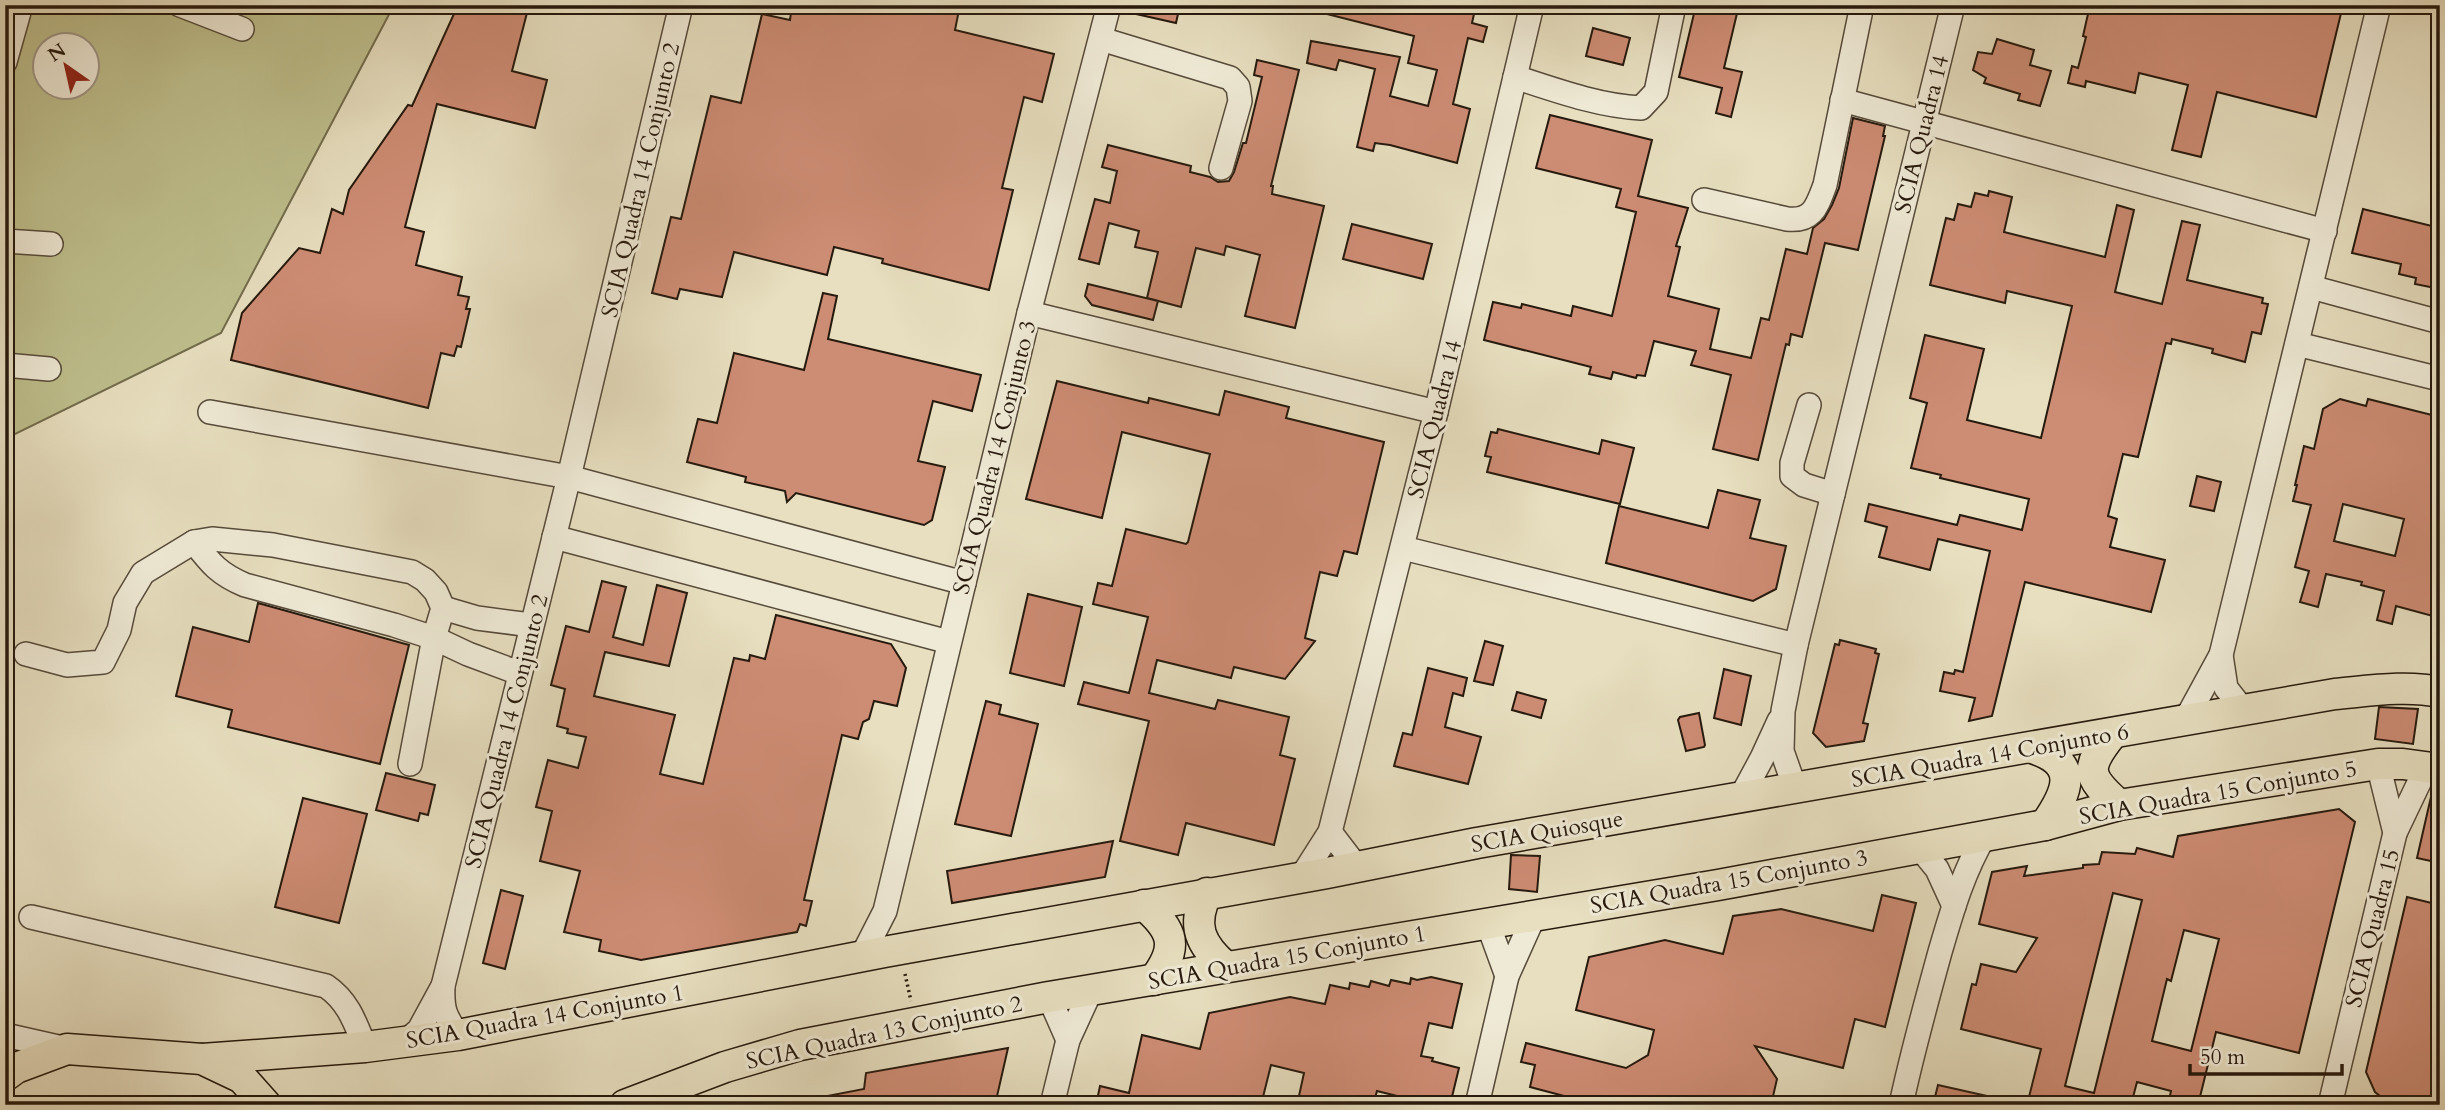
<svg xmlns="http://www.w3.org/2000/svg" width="2445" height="1110" font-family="Cardo,serif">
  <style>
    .green { fill: #bebf8d; stroke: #726c4d; stroke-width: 2; fill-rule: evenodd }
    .building { fill: #cd8c74; stroke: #26190d; stroke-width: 2; fill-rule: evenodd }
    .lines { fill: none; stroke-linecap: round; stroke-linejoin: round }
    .minor-casing { stroke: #564a3a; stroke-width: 26 }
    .major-casing { stroke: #26190d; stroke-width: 33 }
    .path { stroke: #26190d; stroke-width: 3.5; stroke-dasharray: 2 3.5; stroke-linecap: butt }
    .minor { stroke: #efead6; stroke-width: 23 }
    .major { stroke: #e7dfc0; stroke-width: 30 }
    .labels { text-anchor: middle; stroke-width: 6; stroke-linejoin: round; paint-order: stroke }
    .street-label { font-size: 23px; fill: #26190d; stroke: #efead6 }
  </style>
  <rect width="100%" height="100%" fill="#e7dfc0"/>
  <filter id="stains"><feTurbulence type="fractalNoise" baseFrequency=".00286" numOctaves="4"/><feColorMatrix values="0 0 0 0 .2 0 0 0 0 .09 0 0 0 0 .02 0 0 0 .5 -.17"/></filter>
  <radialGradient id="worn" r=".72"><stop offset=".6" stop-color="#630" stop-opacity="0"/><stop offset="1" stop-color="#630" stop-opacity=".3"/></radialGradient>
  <path class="green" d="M5 5H394L221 333 5 439ZM46 46H88V88H46Z"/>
  <g class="building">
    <path d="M458 5H529L512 71 547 80 535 128 437 104 405 227 424 232 416 265 462 277 458 295 469 297 466 309H470L461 347 457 346 454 356 441 353 428 408 231 360 242 313 299 248 320 253 332 209 343 214 349 190 408 105 412 106Z"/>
    <path d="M792 5H960L955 30 1054 54 1042 102 1024 97 1002 188 1013 190 989 290 882 263 883 259 834 247 827 275 734 252 722 297 680 289 677 299 652 293 671 217 681 219 711 96 741 103 762 14 790 20Z"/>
    <path d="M1128 5H1180L1176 23 1127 12Z"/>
    <path d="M1316 5H1476L1472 23 1487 27 1483 42 1468 38 1453 104 1470 109 1457 163 1390 145 1375 143 1373 151 1357 147 1375 69 1339 60 1336 70 1307 63 1311 41 1400 57 1390 96 1428 106 1437 70 1408 63 1414 36 1315 11Z"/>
    <path d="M1696 5H1739L1724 68 1742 72 1731 117 1716 113 1722 88 1679 77Z"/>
    <path d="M2090 5H2343L2316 117 2217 92 2201 157 2172 150 2188 85 2139 73 2135 93 2086 81 2085 87 2068 83 2072 66 2078 68 2086 37 2083 36Z"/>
    <path d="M1593 28 1630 38 1623 65 1586 56Z"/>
    <path d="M1997 39 2034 50 2030 65 2051 71 2040 106 2018 100 2020 94 1984 83 1986 78 1973 70 1978 52 1992 54Z"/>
    <path d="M1257 60 1299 70 1271 186H1273L1272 194 1324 206 1295 328 1245 316 1260 255 1226 246 1224 255 1196 248 1181 307 1147 298 1158 252 1135 247 1139 231 1109 223 1099 264 1079 259 1095 199 1110 203 1117 171 1102 167 1108 145 1191 166 1190 172 1210 177 1218 182 1229 181 1234 172 1243 143H1246L1262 77 1254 75Z"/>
    <path d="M1550 115 1652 140 1638 196 1688 208 1676 246 1680 247 1668 296 1719 309 1710 349 1751 358 1761 318 1769 320 1786 249 1807 254 1813 228 1824 219 1832 205 1839 188 1853 118 1885 126 1883 136H1885L1858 250 1825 243 1802 337 1791 334 1789 345 1786 344 1758 460 1713 449 1731 375 1691 365 1696 351 1654 341 1645 376 1637 375 1636 378 1613 372 1611 379 1589 374 1591 367 1484 340 1493 302 1521 308 1522 304 1571 316 1573 306 1612 316 1636 212 1616 207 1621 189 1536 168Z"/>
    <path d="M1989 191 2012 197 2004 232 2105 257 2117 205 2134 210 2115 292 2162 304 2182 221 2200 225 2187 280 2263 298 2262 303 2268 304 2261 334 2252 332 2245 362 2212 353 2213 349 2172 339 2171 344 2166 343 2138 457 2123 454 2108 516 2117 519 2110 547 2165 560 2151 612 2025 582 1992 716 1969 721 1975 698 1940 691 1944 672 1954 674 1955 670 1963 672 1990 551 1938 539 1930 570 1879 557 1887 527 1865 521 1869 504 1957 525 1960 515 2022 530 2029 499 1940 478 1941 475 1911 468 1927 403 1910 398 1925 335 1984 349 1967 420 2041 438 2072 306 2007 291 2005 303 1930 285 1946 218 1954 220 1958 204 1971 207 1975 193 1988 196Z"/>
    <path d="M2363 209 2440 228V289L2415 284 2416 278 2399 274 2401 264 2352 253Z"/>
    <path d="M1352 224 1432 244 1423 279 1343 259Z"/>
    <path d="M1088 284 1158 301 1153 320 1092 305 1085 296Z"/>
    <path d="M823 293 837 296 828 339 981 375 972 411 933 401 918 461 945 467 932 520 924 525 796 493 787 502 785 491 745 482 746 477 687 462 698 419 717 423 734 353 804 370Z"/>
    <path d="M1057 381 1148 403 1149 398 1219 415 1225 391 1289 407 1286 418 1384 442 1357 554 1344 551 1337 576 1320 572 1305 638 1315 641 1285 679 1234 667 1231 678 1157 660 1149 693 1215 709 1218 700 1289 717 1280 755 1295 759 1274 845 1186 823 1178 855 1120 841 1149 721 1078 704 1084 682 1129 693 1148 617 1093 604 1098 583 1112 586 1126 529 1186 544 1188 542 1210 454 1122 432 1102 518 1026 499Z"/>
    <path d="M2340 399 2366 406 2368 399 2440 417V498L2435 518 2440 520V618L2396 606 2392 624 2377 620 2384 591 2361 585 2362 582 2326 574 2318 607 2300 602 2309 571 2295 567 2311 505 2293 501 2297 485H2295L2304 446 2314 449 2323 409ZM2343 504 2404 519 2395 556 2334 541Z"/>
    <path d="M1498 429 1599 454 1602 440 1634 448 1620 504 1487 472 1491 457 1485 456 1491 432 1497 433Z"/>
    <path d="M2197 476 2221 482 2214 511 2190 506Z"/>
    <path d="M1718 490 1760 500 1750 538 1786 546 1776 589 1753 601 1606 563 1619 506 1708 528Z"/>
    <path d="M602 581 626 587 613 637 643 645 657 585 687 593 669 666 605 652 594 696 675 715 660 774 703 784 734 658 749 661 750 655 765 659 776 615 891 644 906 668 897 706 874 701 869 719 863 722 858 739 842 735 804 900 812 901 806 926 800 924 797 932 641 960 599 951 601 940 564 932 580 871 540 861 552 811 536 807 548 760 578 768 586 737 567 733 568 729 557 726 565 689 551 685 566 626 589 632Z"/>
    <path d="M1028 594 1082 607 1064 686 1010 673Z"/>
    <path d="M258 603 409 645 380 764 228 727 232 710 176 696 193 627 249 642Z"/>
    <path d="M1840 640 1876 649 1875 653 1879 654 1863 723 1868 724 1864 741 1826 747 1813 733 1835 644 1839 645Z"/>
    <path d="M1485 641 1503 646 1493 685 1474 681Z"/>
    <path d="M1428 668 1467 678 1463 696 1453 693 1445 727 1481 737 1468 784 1394 766 1403 733 1412 735Z"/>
    <path d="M1724 669 1751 676 1741 725 1714 718Z"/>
    <path d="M1517 692 1546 700 1541 718 1512 710Z"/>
    <path d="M986 701 1001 705 999 714 1038 724 1011 836 955 824Z"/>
    <path d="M2379 707 2418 709 2413 744 2375 739Z"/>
    <path d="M1699 713 1705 745 1704 747 1686 751 1678 720 1680 717Z"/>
    <path d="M386 773 435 785 428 815 420 813 418 821 376 810Z"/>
    <path d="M2433 788 2440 789V863L2417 858Z"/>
    <path d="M303 798 367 814 339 923 275 907Z"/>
    <path d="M2339 809 2355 822 2299 1053 2216 1032 2198 1105H2168L2171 1091 2137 1082 2131 1105H2027L2041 1049 1961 1029 1972 984 1976 985 1981 964 2016 972 2037 938 1979 924 1992 872 2027 866 2024 876 2083 868V865L2099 864 2102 852 2135 854 2137 848 2173 857 2178 836ZM2113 893 2142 900 2094 1093 2065 1086ZM2184 930 2219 939 2191 1051 2152 1041 2167 979 2171 981Z"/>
    <path d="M1113 841 1105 877 952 903 947 871Z"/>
    <path d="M1511 855 1540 856 1537 892 1509 889Z"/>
    <path d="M501 890 523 896 505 969 483 963Z"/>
    <path d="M1882 895 1916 903 1885 1027 1855 1019 1843 1068 1755 1046 1777 1079 1771 1105H1598L1530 1087 1535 1065 1521 1062 1526 1043 1626 1068 1648 1055 1654 1030 1576 1010 1589 957 1665 940 1723 954 1733 916 1781 909 1873 931Z"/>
    <path d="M2407 897 2440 905V1071L2431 1105 2385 1100 2375 1092 2366 1072Z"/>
    <path d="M1431 977 1462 984 1452 1028 1429 1023 1421 1056 1433 1058 1432 1061 1459 1068 1450 1105H1433L1377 1091 1373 1105H1297L1304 1073 1271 1065 1261 1105H1096L1100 1086 1129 1093 1142 1035 1200 1049 1209 1013 1290 997 1325 1004 1330 985 1349 989 1350 983 1369 987 1371 981 1389 986 1391 980 1410 984 1411 978 1417 980Z"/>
    <path d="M1008 1048 995 1105H823L822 1097 864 1089 866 1073Z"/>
    <path d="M1938 1085 1996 1098 1995 1105H1948L1934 1101Z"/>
  </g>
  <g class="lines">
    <defs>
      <g id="minor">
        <path d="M180 5 242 29"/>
        <path d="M1101 39 1230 78 1238 87 1240 101 1221 168"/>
        <path d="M5 62 21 5"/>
        <path d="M1515 77C1555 90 1599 106 1641 108L1656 92 1674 5"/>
        <path d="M1842 100 2325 231"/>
        <path d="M1704 200 1787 219C1813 222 1817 206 1825 185L1862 5"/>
        <path d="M5 241 51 244"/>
        <path d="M2311 287 2440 322"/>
        <path d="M1029 313 1436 412"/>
        <path d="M2297 344 2440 379"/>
        <path d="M5 365 49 369"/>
        <path d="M1809 405 1792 463V476L1804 485 1833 494"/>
        <path d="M210 412 569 477 964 583"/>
        <path d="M554 537 949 642"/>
        <path d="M194 542C211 564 219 574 245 585L394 625 434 638 468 654 519 673"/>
        <path d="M1403 548 1796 645"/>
        <path d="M443 608 477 618 531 625"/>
        <path d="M26 654 67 665 103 662 119 630 125 603 143 573 194 542 212 539 273 545 412 572 425 580 436 592 443 608 434 638 410 764"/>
        <path d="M2221 655 2226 688 2244 711"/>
        <path d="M2185 721 2221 655 2379 5"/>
        <path d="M2378 764 2395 833"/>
        <path d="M1795 788 1782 751 1783 711 1796 645 1953 5"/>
        <path d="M1741 797 1762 758 1779 721"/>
        <path d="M1330 832 1356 866"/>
        <path d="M1919 847 1937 869 1954 906"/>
        <path d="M1302 876 1330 832 1436 412 1532 5"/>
        <path d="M31 917 326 986C348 1001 355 1022 365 1047"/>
        <path d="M1488 924 1507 976"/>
        <path d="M862 956 885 911 1029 313 1109 5"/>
        <path d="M1049 997 1068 1040"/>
        <path d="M5 1035 67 1049"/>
        <path d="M458 1035C445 1016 442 1010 443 986L569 477 681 5"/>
        <path d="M406 1041 419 1030 443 986"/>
        <path d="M1052 1105 1068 1040 1091 990"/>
        <path d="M1477 1105 1507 976 1534 916"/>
        <path d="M1901 1105C1912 1053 1926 1003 1940 952 1952 911 1963 872 1985 835"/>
        <path d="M2330 1105 2395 833 2426 768"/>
      </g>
      <g id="major">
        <path d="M2112 734C2085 768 2086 776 2119 805"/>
        <path d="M2032 748C2081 763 2068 792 2045 825"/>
        <path d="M1207 893C1191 925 1200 945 1226 967"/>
        <path d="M1144 905C1174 931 1179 947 1154 980"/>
        <path d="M202 1059 365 1047 458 1035 884 952 1327 873 1477 843 2335 694C2369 691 2406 685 2440 692"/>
        <path d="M5 1076 16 1068 67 1049 202 1059 242 1078 266 1105"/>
        <path d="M625 1105 725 1067 800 1045 1049 997 1718 885 2045 825 2119 805 2378 764H2403L2440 769"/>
      </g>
    </defs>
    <use href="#minor" class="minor-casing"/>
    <use href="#major" class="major-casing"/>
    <path class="path" d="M905 974 911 1001"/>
    <use href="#minor" class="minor"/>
    <use href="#major" class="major"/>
  </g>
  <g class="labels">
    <g class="street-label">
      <text transform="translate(1921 134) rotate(-76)" y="8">SCIA Quadra 14</text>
      <text transform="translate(640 180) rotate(-77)" y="8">SCIA Quadra 14 Conjunto 2</text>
      <text transform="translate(1434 419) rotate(-76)" y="8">SCIA Quadra 14</text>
      <text transform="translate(994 457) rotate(-76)" y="8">SCIA Quadra 14 Conjunto 3</text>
      <text transform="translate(506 731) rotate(-76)" y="8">SCIA Quadra 14 Conjunto 2</text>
      <text transform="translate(1990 755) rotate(-10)" y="8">SCIA Quadra 14 Conjunto 6</text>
      <text transform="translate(2218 792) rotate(-10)" y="8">SCIA Quadra 15 Conjunto 5</text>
      <text transform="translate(1547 831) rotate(-10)" y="8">SCIA Quiosque</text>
      <text transform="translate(1729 881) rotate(-10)" y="8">SCIA Quadra 15 Conjunto 3</text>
      <text transform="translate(2372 928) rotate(-76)" y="8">SCIA Quadra 15</text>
      <text transform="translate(1287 957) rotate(-10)" y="8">SCIA Quadra 15 Conjunto 1</text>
      <text transform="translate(545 1016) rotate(-10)" y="8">SCIA Quadra 14 Conjunto 1</text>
      <text transform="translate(884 1032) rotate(-12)" y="8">SCIA Quadra 13 Conjunto 2</text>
    </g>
  </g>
  <rect width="2445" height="1110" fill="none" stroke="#e7dfc0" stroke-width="28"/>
  <rect x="7" y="7" width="2431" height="1096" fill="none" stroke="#26190d" stroke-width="3.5"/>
  <rect x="14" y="14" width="2417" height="1082" fill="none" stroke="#26190d" stroke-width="2"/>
  <g transform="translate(66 66) rotate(326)"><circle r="33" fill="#efead6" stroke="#9f9686" stroke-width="2"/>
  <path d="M0-5L12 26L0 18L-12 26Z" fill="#8f2418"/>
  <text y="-10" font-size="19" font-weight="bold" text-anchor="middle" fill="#26190d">N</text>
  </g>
  <path d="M2190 1064v10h152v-10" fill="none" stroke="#26190d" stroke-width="3.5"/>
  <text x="2200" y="1064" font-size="21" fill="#26190d" stroke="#efead6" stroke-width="5" paint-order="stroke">50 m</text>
  <rect width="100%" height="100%" filter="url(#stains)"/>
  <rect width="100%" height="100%" fill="url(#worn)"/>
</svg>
